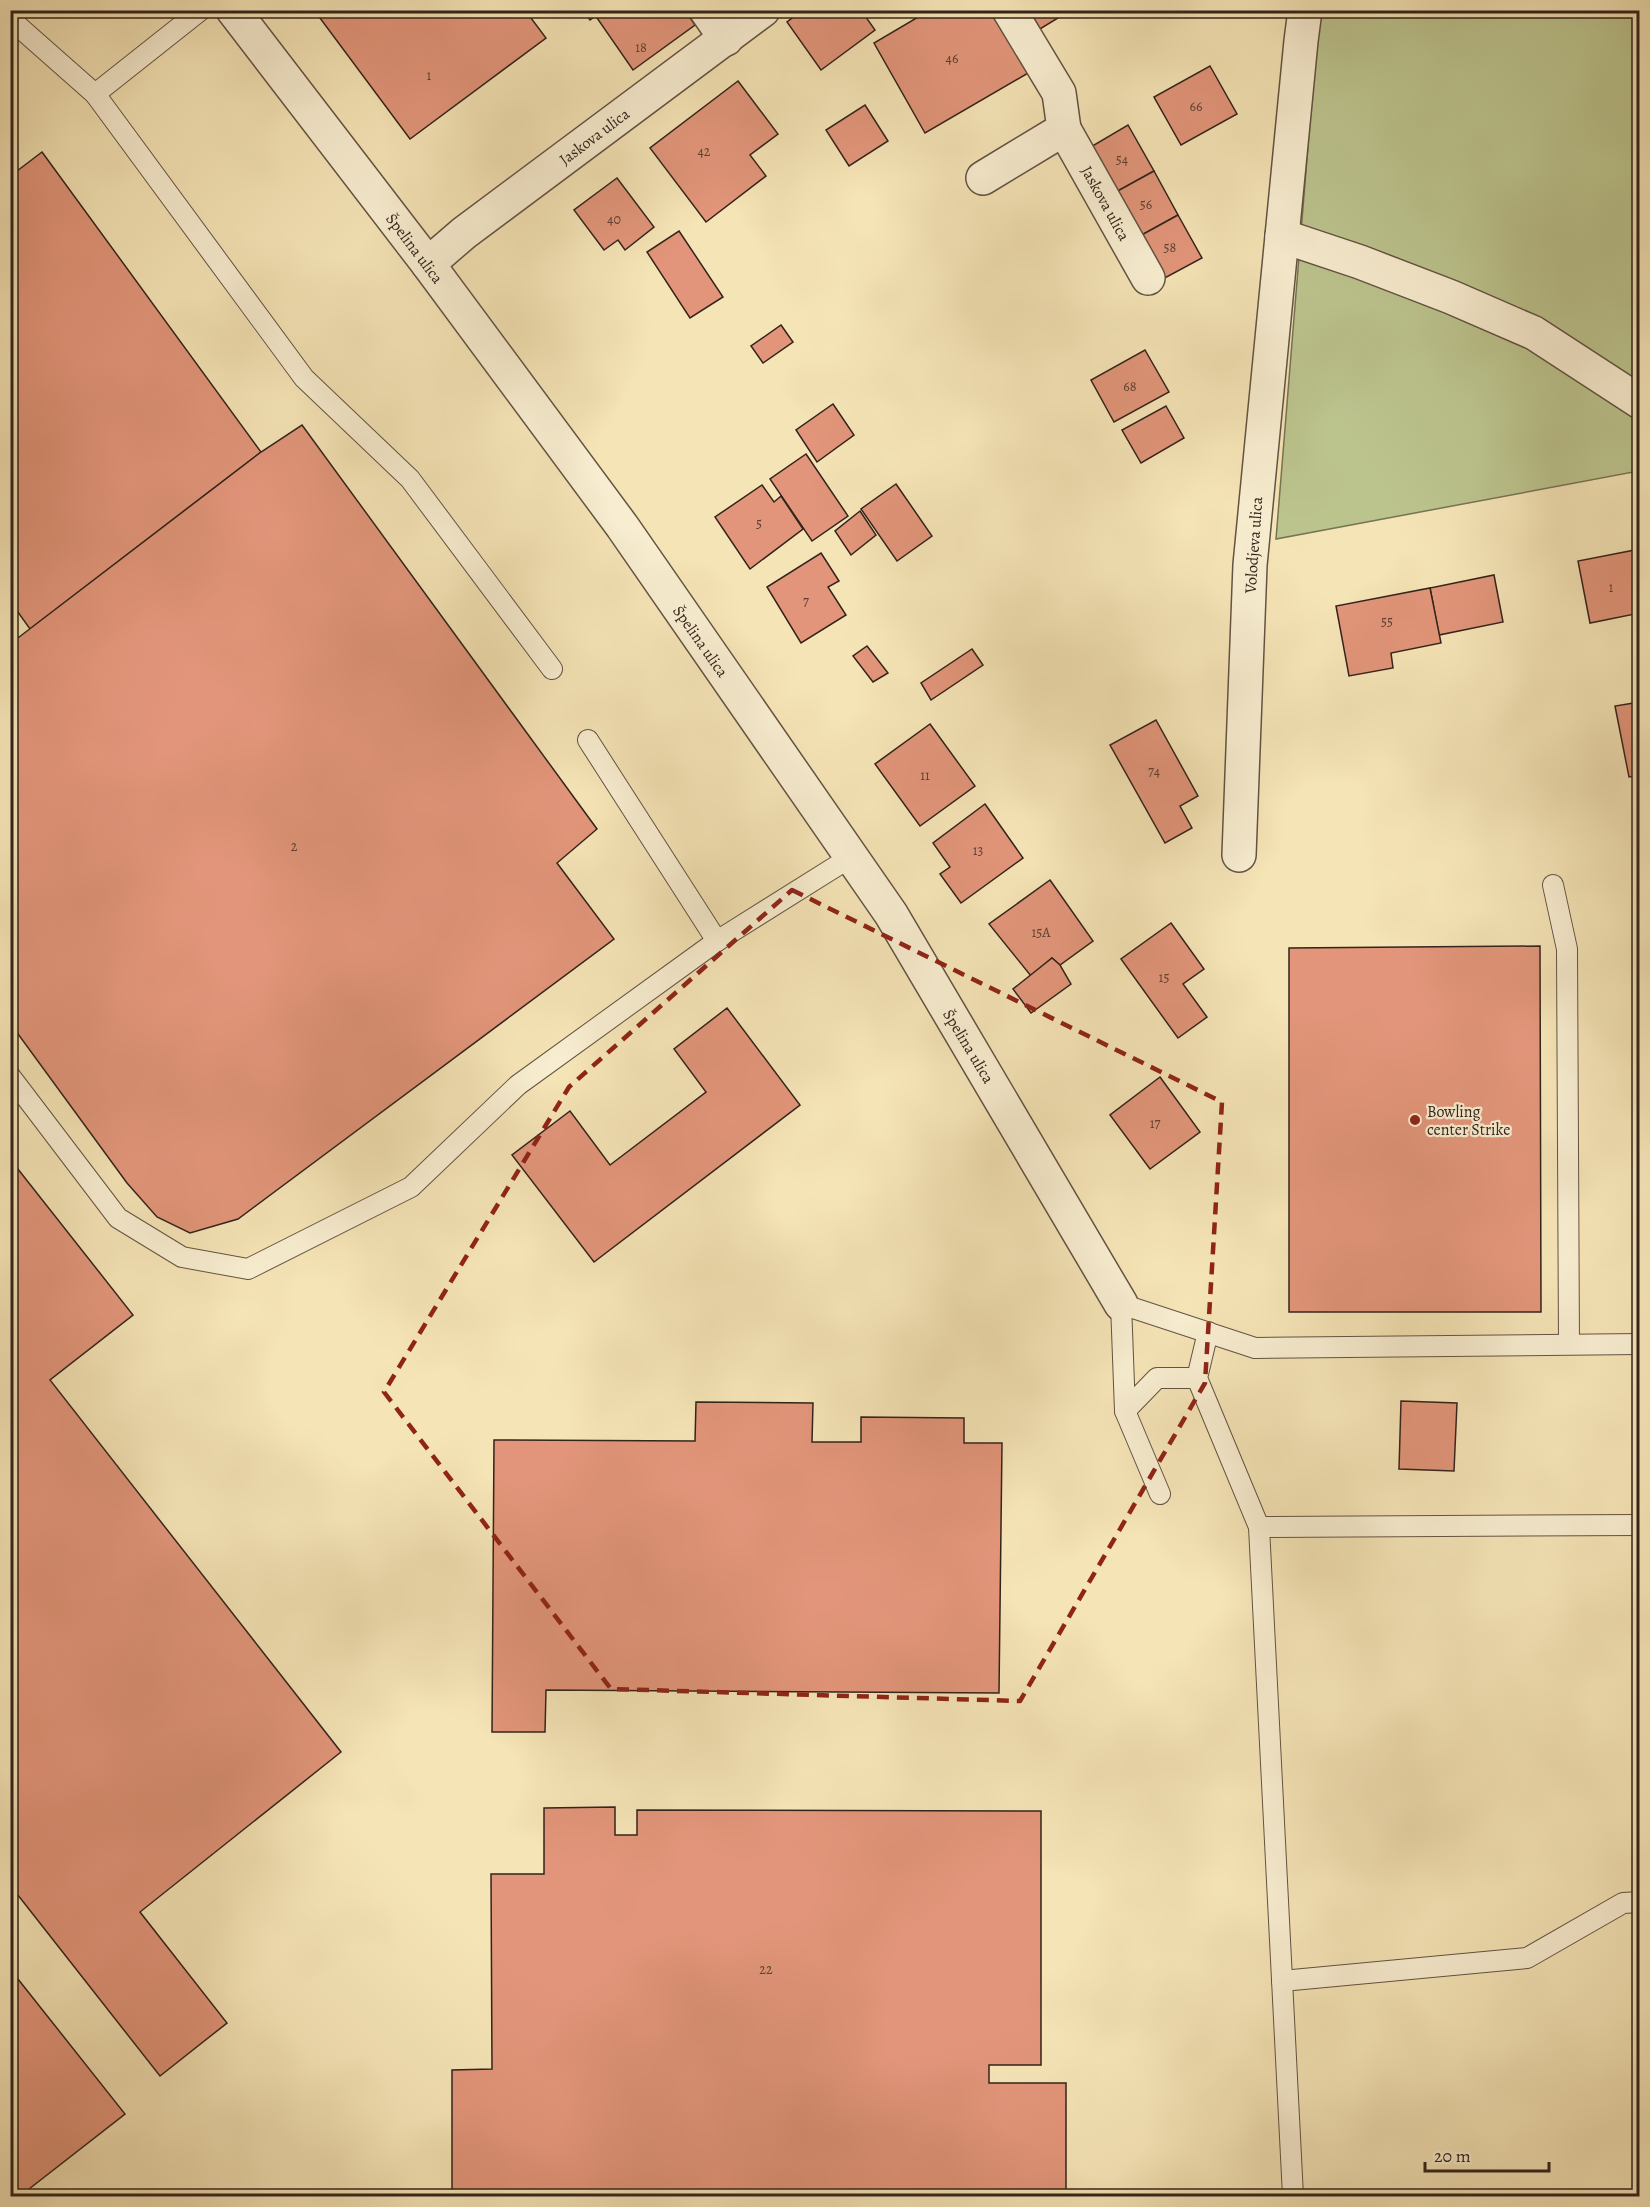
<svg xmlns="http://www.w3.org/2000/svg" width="1650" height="2207" font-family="Alegreya,serif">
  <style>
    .green { fill: #bcc48e; stroke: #777454; stroke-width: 1.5 }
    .building { fill: #e2957a; stroke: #32231b; stroke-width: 1.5 }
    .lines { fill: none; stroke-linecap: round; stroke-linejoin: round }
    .lane-casing { stroke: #635342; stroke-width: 22 }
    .street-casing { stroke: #635342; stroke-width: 36 }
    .lane { stroke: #f8edd0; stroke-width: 20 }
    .street { stroke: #f8edd0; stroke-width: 33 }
    .marked { fill: none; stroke: #8f2418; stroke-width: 4.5; stroke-dasharray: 12 8; stroke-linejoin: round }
    .poi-dot { fill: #8f2418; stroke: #f8edd0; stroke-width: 2 }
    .labels { text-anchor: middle; stroke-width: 4.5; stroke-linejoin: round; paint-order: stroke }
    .number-label { font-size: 14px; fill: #5e4033 }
    .street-label { font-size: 16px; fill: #32231b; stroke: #f8edd0 }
    .poi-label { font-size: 16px; fill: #32231b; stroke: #f8edd0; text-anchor: start }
  </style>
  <rect width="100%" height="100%" fill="#f5e4b6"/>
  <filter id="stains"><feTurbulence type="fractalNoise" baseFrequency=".00333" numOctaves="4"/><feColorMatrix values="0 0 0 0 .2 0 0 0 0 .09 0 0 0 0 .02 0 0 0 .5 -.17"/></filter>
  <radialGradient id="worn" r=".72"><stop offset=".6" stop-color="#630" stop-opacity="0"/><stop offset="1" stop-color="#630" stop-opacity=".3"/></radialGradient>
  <path class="green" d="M1319 11H1639V471L1276 539Z"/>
  <g class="building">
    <path d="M314 10H525L546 38 410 139Z"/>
    <path d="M583 10H604L590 20Z"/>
    <path d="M608 10H685L695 25 633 70 597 18Z"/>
    <path d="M803 10H861L875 30 821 70 787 22Z"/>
    <path d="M930 10H995L1030 72 925 133 874 43Z"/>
    <path d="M1029 10H1071L1040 29Z"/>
    <path d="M1210 66 1237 114 1181 145 1154 97Z"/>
    <path d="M738 81 778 134 750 155 766 176 706 222 650 148Z"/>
    <path d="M865 105 888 141 849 166 826 130Z"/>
    <path d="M1128 125 1154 171 1114 193 1089 148Z"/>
    <path d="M42 152 261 452 30 629 10 601V162L17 171Z"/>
    <path d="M1154 171 1178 215 1138 237 1114 193Z"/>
    <path d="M617 178 654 227 625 250 618 240 604 250 574 210Z"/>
    <path d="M1178 215 1202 258 1161 280 1138 237Z"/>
    <path d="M679 231 723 297 690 318 647 252Z"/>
    <path d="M781 325 793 342 763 363 751 346Z"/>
    <path d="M1145 350 1169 392 1114 422 1091 380Z"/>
    <path d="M833 404 854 435 817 462 796 430Z"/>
    <path d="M1166 406 1184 438 1141 463 1122 430Z"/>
    <path d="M302 425 597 829 557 863 614 939 238 1219 190 1233 157 1217 127 1183 10 1023V644L261 452Z"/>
    <path d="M806 454 848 516 812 541 770 479Z"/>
    <path d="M896 484 932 536 897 561 861 509Z"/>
    <path d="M762 485 774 502 781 496 803 529 750 569 715 517Z"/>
    <path d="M860 511 876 535 851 555 835 531Z"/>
    <path d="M1640 549V613L1590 623 1578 561Z"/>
    <path d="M821 553 839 581 828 587 846 615 801 643 767 587Z"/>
    <path d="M1494 575 1503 622 1439 635 1430 588Z"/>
    <path d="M1430 588 1441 643 1391 653 1393 668 1349 676 1336 606Z"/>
    <path d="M867 646 888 673 873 682 853 656Z"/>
    <path d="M972 649 983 665 931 700 921 683Z"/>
    <path d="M1640 702V775L1629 777 1615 706Z"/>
    <path d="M1156 720 1198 796 1180 806 1192 828 1165 843 1110 745Z"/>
    <path d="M930 724 975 786 920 826 875 764Z"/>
    <path d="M985 804 1023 858 961 903 940 874 950 867 933 843Z"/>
    <path d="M1050 880 1093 941 1060 965 1052 958 1031 976 989 924Z"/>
    <path d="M1171 923 1204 969 1183 984 1207 1017 1178 1038 1121 959Z"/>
    <path d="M1540 946 1541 1312H1289V948Z"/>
    <path d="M1052 958 1060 965 1071 984 1031 1013 1013 989Z"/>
    <path d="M727 1008 800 1105 594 1262 512 1155 570 1111 610 1165 706 1092 674 1049Z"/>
    <path d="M1160 1077 1200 1132 1150 1169 1110 1115Z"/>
    <path d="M10 1159 133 1315 50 1380 341 1752 140 1912 227 2023 160 2076 10 1885Z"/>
    <path d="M1401 1401 1457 1403 1454 1471 1399 1469Z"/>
    <path d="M696 1402 813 1403 812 1442H861V1417L964 1418V1443H1002L999 1693 546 1690 545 1732H492L494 1440 695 1441Z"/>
    <path d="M615 1807V1835H637V1810L1041 1811V2065H989V2083H1066V2196H452V2070L492 2069 491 1874H544V1808Z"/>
    <path d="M10 1969 125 2114 20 2196H10Z"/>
  </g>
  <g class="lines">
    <defs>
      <g id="lane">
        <path d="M10 15 18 26 95 94 201 10"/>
        <path d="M95 94 304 378 410 479 552 669"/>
        <path d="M588 740 717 941 851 857"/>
        <path d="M1553 885 1567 949 1569 1344"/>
        <path d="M10 1076 118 1218 182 1257 248 1269 411 1187 518 1085 717 941"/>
        <path d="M1208 1332 1197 1378 1259 1527 1293 2196"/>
        <path d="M1125 1411 1157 1378H1197"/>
        <path d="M1160 1494 1125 1411 1121 1304 1255 1348 1640 1344"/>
        <path d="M1259 1527 1640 1525"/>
        <path d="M1282 1981 1527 1958 1623 1903 1640 1902"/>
      </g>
      <g id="street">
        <path d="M233 10 428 264 622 526 891 914 1121 1304"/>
        <path d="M706 10 726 39"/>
        <path d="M1064 129 1148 278"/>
        <path d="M983 178 1064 129 1059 93 1009 10"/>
        <path d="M1282 236 1360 262 1451 297 1534 333 1640 402"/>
        <path d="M428 264 464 233 763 10"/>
        <path d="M1239 855 1250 565 1301 41 1305 10"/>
      </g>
    </defs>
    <use href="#lane" class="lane-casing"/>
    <use href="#street" class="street-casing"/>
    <use href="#lane" class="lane"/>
    <use href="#street" class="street"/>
  </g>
  <path class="marked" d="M792 890 1222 1102 1205 1383 1020 1701 611 1689 384 1392 569 1087Z"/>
  <circle class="poi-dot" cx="1415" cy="1120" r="6"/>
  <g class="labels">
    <g class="number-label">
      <text x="641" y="52">18</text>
      <text x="952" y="63">46</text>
      <text x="429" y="80">1</text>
      <text x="1196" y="111">66</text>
      <text x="704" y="156">42</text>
      <text x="1122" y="164">54</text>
      <text x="1146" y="209">56</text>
      <text x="614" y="224">40</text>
      <text x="1170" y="252">58</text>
      <text x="1130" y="391">68</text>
      <text x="759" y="528">5</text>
      <text x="1611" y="592">1</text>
      <text x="806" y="606">7</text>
      <text x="1387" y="626">55</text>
      <text x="1154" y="776">74</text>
      <text x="925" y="780">11</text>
      <text x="294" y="851">2</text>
      <text x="978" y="855">13</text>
      <text x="1041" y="937">15A</text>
      <text x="1164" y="982">15</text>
      <text x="1155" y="1128">17</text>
      <text x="766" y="1974">22</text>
    </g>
    <g class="street-label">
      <text transform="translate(594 136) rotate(-37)" y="6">Jaskova ulica</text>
      <text transform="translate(1106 203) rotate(61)" y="6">Jaskova ulica</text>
      <text transform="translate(415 248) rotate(53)" y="6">Špelina ulica</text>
      <text transform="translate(1253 545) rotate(-86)" y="6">Volodjeva ulica</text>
      <text transform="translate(701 641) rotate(55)" y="6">Špelina ulica</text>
      <text transform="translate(969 1046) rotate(59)" y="6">Špelina ulica</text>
    </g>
    <g class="poi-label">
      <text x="1427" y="1117">Bowling<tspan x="1427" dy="18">center Strike</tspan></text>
    </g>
  </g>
  <rect width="1650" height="2207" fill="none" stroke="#f5e4b6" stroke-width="36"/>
  <rect x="12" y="12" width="1626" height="2183" fill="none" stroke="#32231b" stroke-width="3"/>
  <rect x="18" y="18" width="1614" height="2171" fill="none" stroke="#32231b" stroke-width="1.5"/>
  <path d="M1425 2162v9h124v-9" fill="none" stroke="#32231b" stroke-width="3"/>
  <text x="1434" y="2162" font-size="18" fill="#32231b" stroke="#f8edd0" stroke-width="4.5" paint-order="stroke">20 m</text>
  <rect width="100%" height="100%" filter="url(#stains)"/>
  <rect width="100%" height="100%" fill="url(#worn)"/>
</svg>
